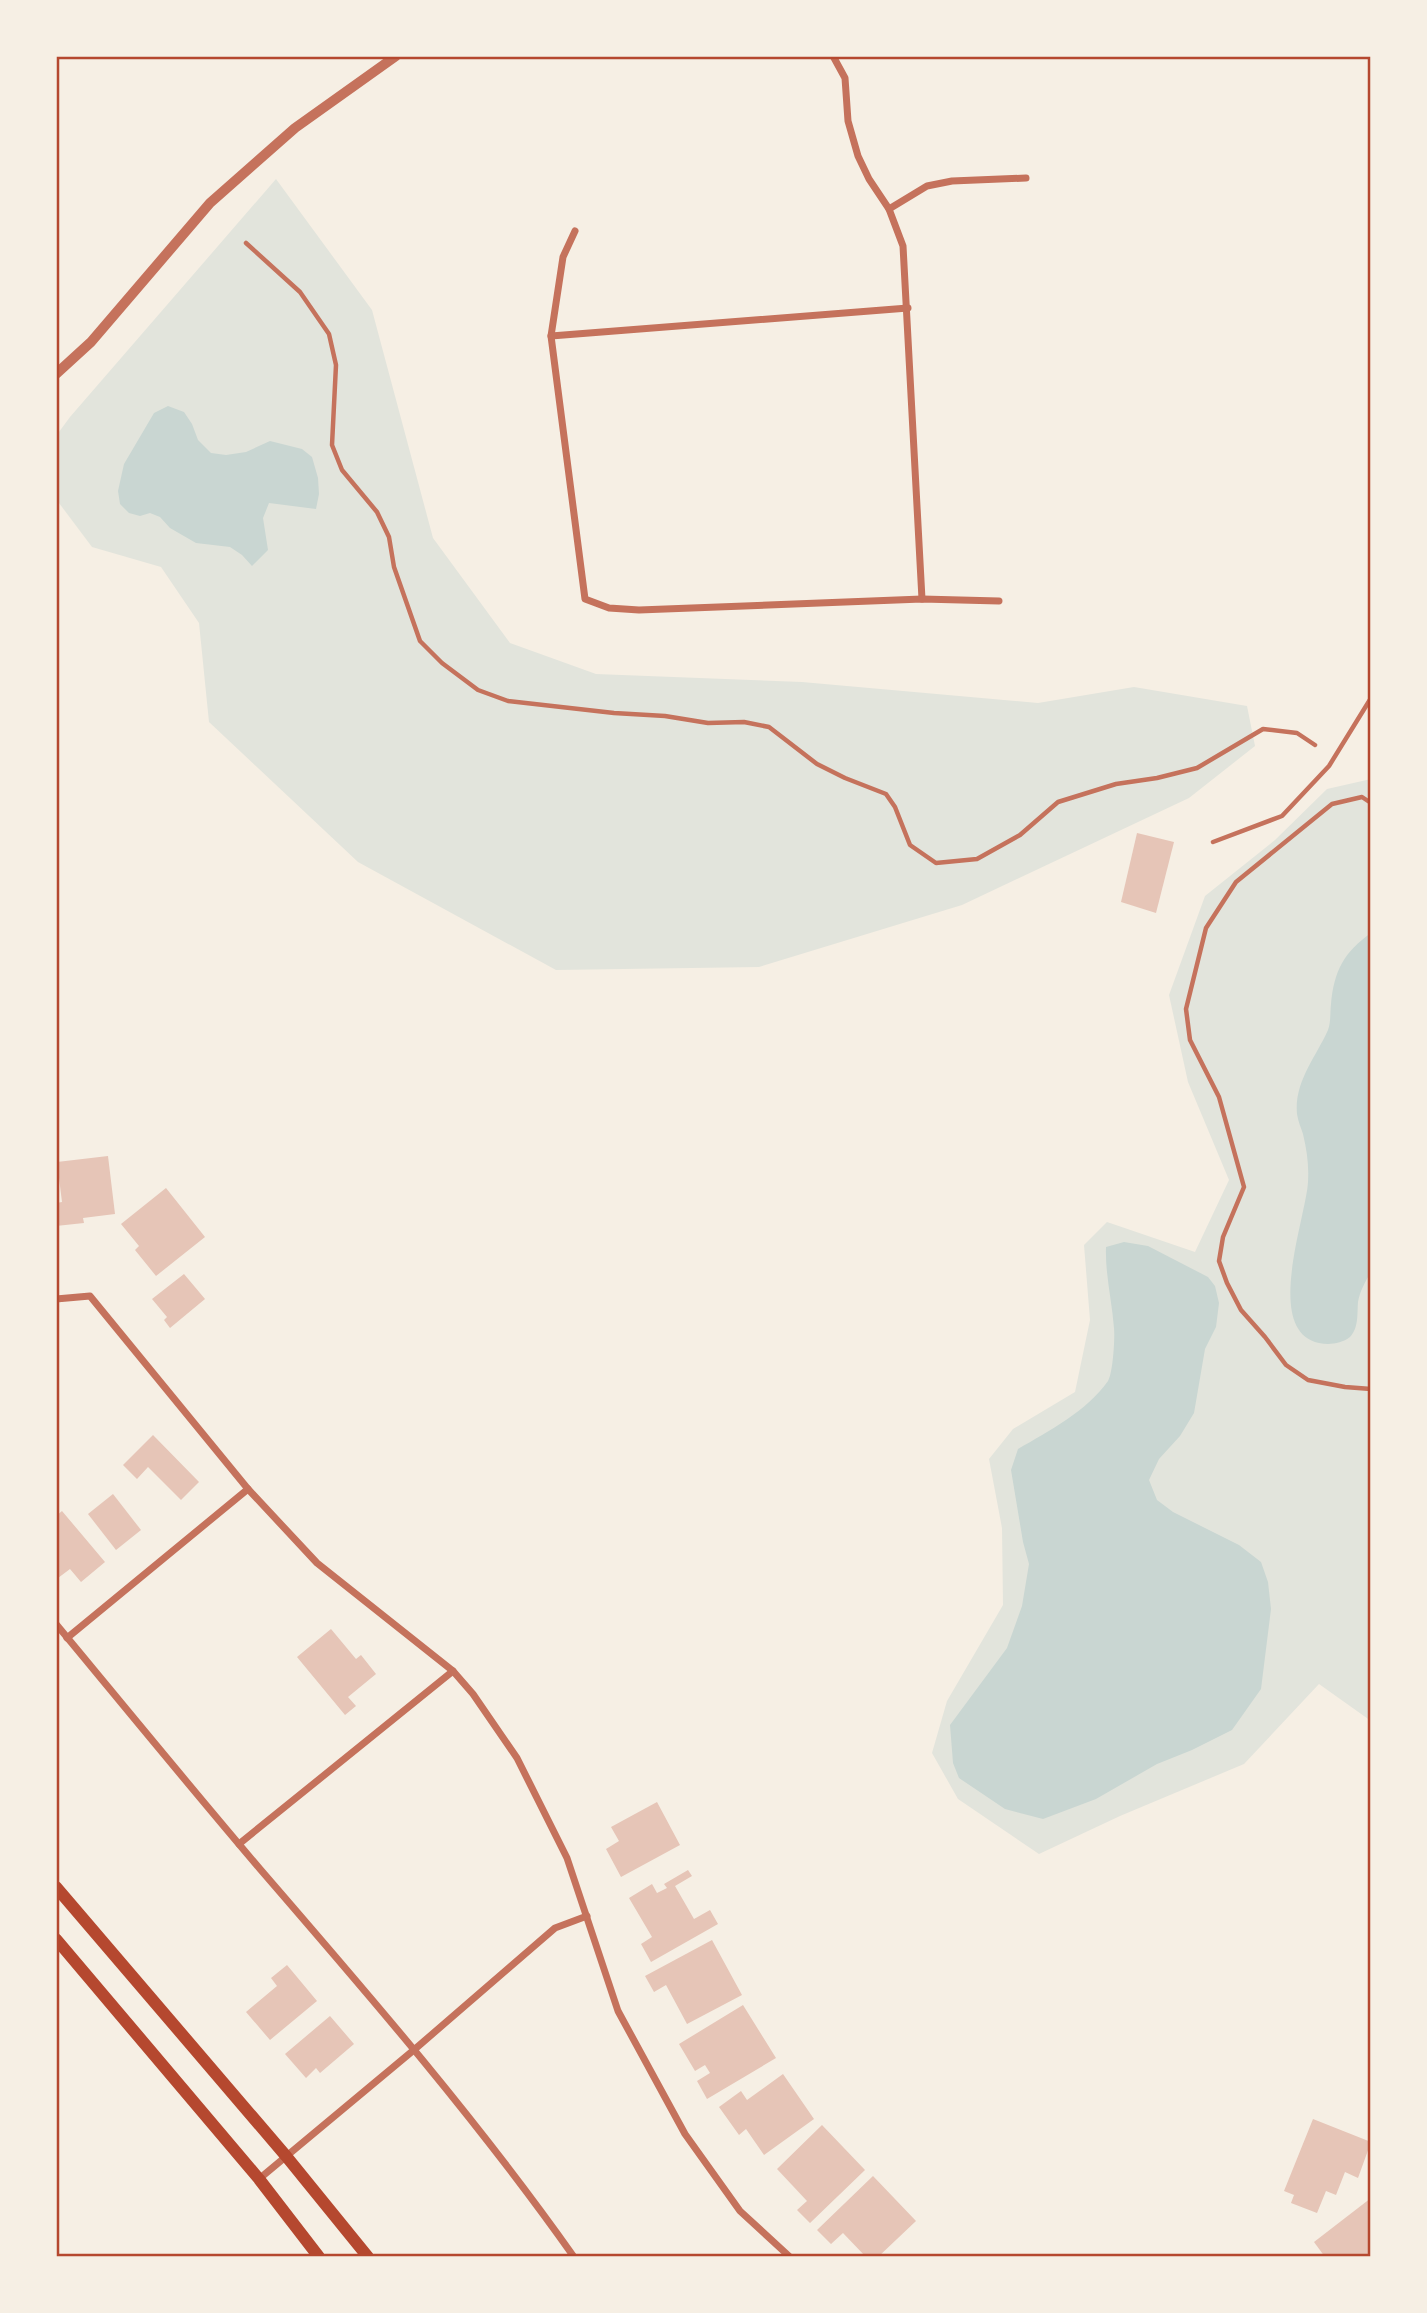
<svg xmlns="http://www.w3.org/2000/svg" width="1427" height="2313" font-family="'DejaVu Sans',sans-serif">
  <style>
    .green { fill: #e2e4dc }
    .water { fill: #c9d6d2 }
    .building { fill: #e6c5b7 }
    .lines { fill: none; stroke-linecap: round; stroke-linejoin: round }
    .service { stroke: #c5725c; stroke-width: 4.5 }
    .minor { stroke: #c5725c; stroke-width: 7 }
    .tertiary { stroke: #c5725c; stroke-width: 10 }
    .secondary { stroke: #b5482f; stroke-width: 12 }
    .neatline { fill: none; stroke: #b5482f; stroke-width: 2.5 }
  </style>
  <rect width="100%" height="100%" fill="#f6efe4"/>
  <g class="green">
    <path d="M276 179 372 310 433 538 510 643 596 674 802 682 1038 703 1134 687 1247 706 1255 746 1189 798 962 905 759 967 556 970 358 862 209 722 199 623 161 567 92 547 56 499V436L70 417Z"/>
    <path d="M1371 779V1721L1319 1684 1244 1764 1120 1816 1039 1854 958 1799 932 1753 947 1701 1003 1605 1002 1528 989 1459 1013 1429 1075 1392 1090 1320 1084 1245 1107 1222 1195 1252 1229 1180 1188 1082 1169 995 1205 896 1275 840 1327 789Z"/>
  </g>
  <g class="water">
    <path d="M168 406 184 412 192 424 198 440 211 453 226 455 246 452 270 441 302 449 312 457 318 478 319 494 316 509 269 503 263 518 268 550 252 566 242 555 230 547 196 543 170 528 160 517 150 513 140 516 129 513 120 504 118 491 124 464 154 413Z"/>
    <path d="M1371 933V1272C1365 1282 1360 1291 1358 1302 1357 1313 1359 1328 1350 1337 1341 1344 1329 1345 1319 1343 1263 1331 1306 1218 1308 1182 1309 1165 1307 1151 1303 1134 1301 1128 1298 1121 1297 1114 1294 1082 1316 1057 1328 1030 1331 1022 1330 1012 1331 1004 1334 971 1344 952 1371 933Z"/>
    <path d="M1124 1242 1148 1246 1208 1277 1215 1286 1219 1303 1216 1327 1205 1349 1194 1413 1180 1436 1159 1459 1149 1480 1157 1500 1173 1512 1239 1545 1261 1562 1268 1582 1271 1609 1261 1689 1232 1730 1192 1750 1157 1764 1096 1799 1043 1819 1005 1809 959 1778 953 1763 950 1725 1007 1648 1022 1606 1029 1564 1023 1542 1011 1470 1018 1449C1049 1431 1087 1411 1108 1381 1113 1373 1115 1338 1114 1328 1112 1301 1105 1274 1106 1247Z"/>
  </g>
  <g class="building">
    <path d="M1137 833 1174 842 1156 913 1121 902Z"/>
    <path d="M108 1156 115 1214 83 1218 84 1223 56 1226V1203L62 1202 57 1162Z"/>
    <path d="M166 1188 205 1237 156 1276 135 1250 139 1246 121 1224Z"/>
    <path d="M184 1274 205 1299 170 1328 164 1320 167 1317 152 1299Z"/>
    <path d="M153 1435 199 1482 181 1500 148 1467 137 1479 123 1465Z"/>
    <path d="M113 1494 141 1530 116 1550 88 1514Z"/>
    <path d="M62 1511 105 1562 81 1582 70 1569 58 1578 56 1576V1516Z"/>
    <path d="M331 1629 356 1659 361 1655 376 1674 348 1697 356 1706 345 1715 297 1657Z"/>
    <path d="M657 1802 680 1845 621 1877 606 1849 619 1841 611 1827Z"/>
    <path d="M688 1870 692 1876 675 1886 694 1919 710 1910 718 1924 651 1962 641 1944 652 1937 629 1898 652 1884 657 1893 667 1888 664 1884Z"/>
    <path d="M712 1940 742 1995 687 2024 666 1985 654 1992 645 1976Z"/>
    <path d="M287 1965 317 2001 270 2040 246 2012 277 1986 271 1978Z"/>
    <path d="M743 2005 776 2058 707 2099 697 2081 710 2073 705 2065 695 2071 679 2044Z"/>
    <path d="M330 2016 354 2044 320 2073 316 2068 306 2078 285 2054Z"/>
    <path d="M783 2074 814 2119 764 2155 746 2129 739 2135 719 2107 741 2091 747 2100Z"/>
    <path d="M1313 2119 1371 2142 1358 2178 1345 2172 1336 2195 1326 2191 1317 2213 1291 2203 1294 2195 1284 2191Z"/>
    <path d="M822 2125 865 2170 810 2223 797 2210 807 2201 777 2169Z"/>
    <path d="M873 2176 916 2221 878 2257H866L843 2233 831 2244 817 2230Z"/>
    <path d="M1371 2198V2257H1325L1314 2242Z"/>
  </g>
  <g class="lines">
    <g class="service">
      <path d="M246 243 300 292 329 334 336 365 332 445 342 470 377 512 389 537 394 567 420 641 442 663 478 690 508 701 614 713 665 716 708 723 744 722 769 727 817 764 845 778 886 794 895 807 910 845 936 863 977 859 1020 835 1058 802 1116 784 1157 778 1197 768 1263 729 1297 733 1315 745"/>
      <path d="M1371 803 1362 797 1332 804 1236 882 1206 928 1186 1009 1190 1040 1219 1097 1244 1187 1223 1237 1219 1261 1227 1283 1241 1310 1265 1337 1286 1365 1308 1380 1345 1387 1371 1389"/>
      <path d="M1213 842 1282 816 1329 766 1371 698"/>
    </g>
    <g class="minor">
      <path d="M833 56 845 78 848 121 858 156 869 179 889 209 903 246 922 599"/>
      <path d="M889 209 927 186 952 181 1026 178"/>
      <path d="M575 231 563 257 551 336 585 599 609 608 639 610 922 599 999 601"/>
      <path d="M551 336 908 308"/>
      <path d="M56 1299 90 1296 248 1489 317 1563 453 1671 473 1694 517 1758 567 1858 618 2011 685 2134 740 2211 790 2257"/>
      <path d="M56 1624C124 1706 191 1788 260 1869 369 1995 478 2121 574 2257"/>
      <path d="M67 1638 248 1489"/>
      <path d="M239 1844 453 1671"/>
      <path d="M259 2179 415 2049 555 1928 587 1916"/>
    </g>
    <path class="tertiary" d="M56 374 91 342 210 203 295 128 396 56"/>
    <g class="secondary">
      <path d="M56 1887 286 2156 368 2257"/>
      <path d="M56 1939 259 2179 319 2257"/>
    </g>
  </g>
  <rect width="1427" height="2313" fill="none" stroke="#f6efe4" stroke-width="116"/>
  <rect x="58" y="58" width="1311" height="2197" class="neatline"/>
</svg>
